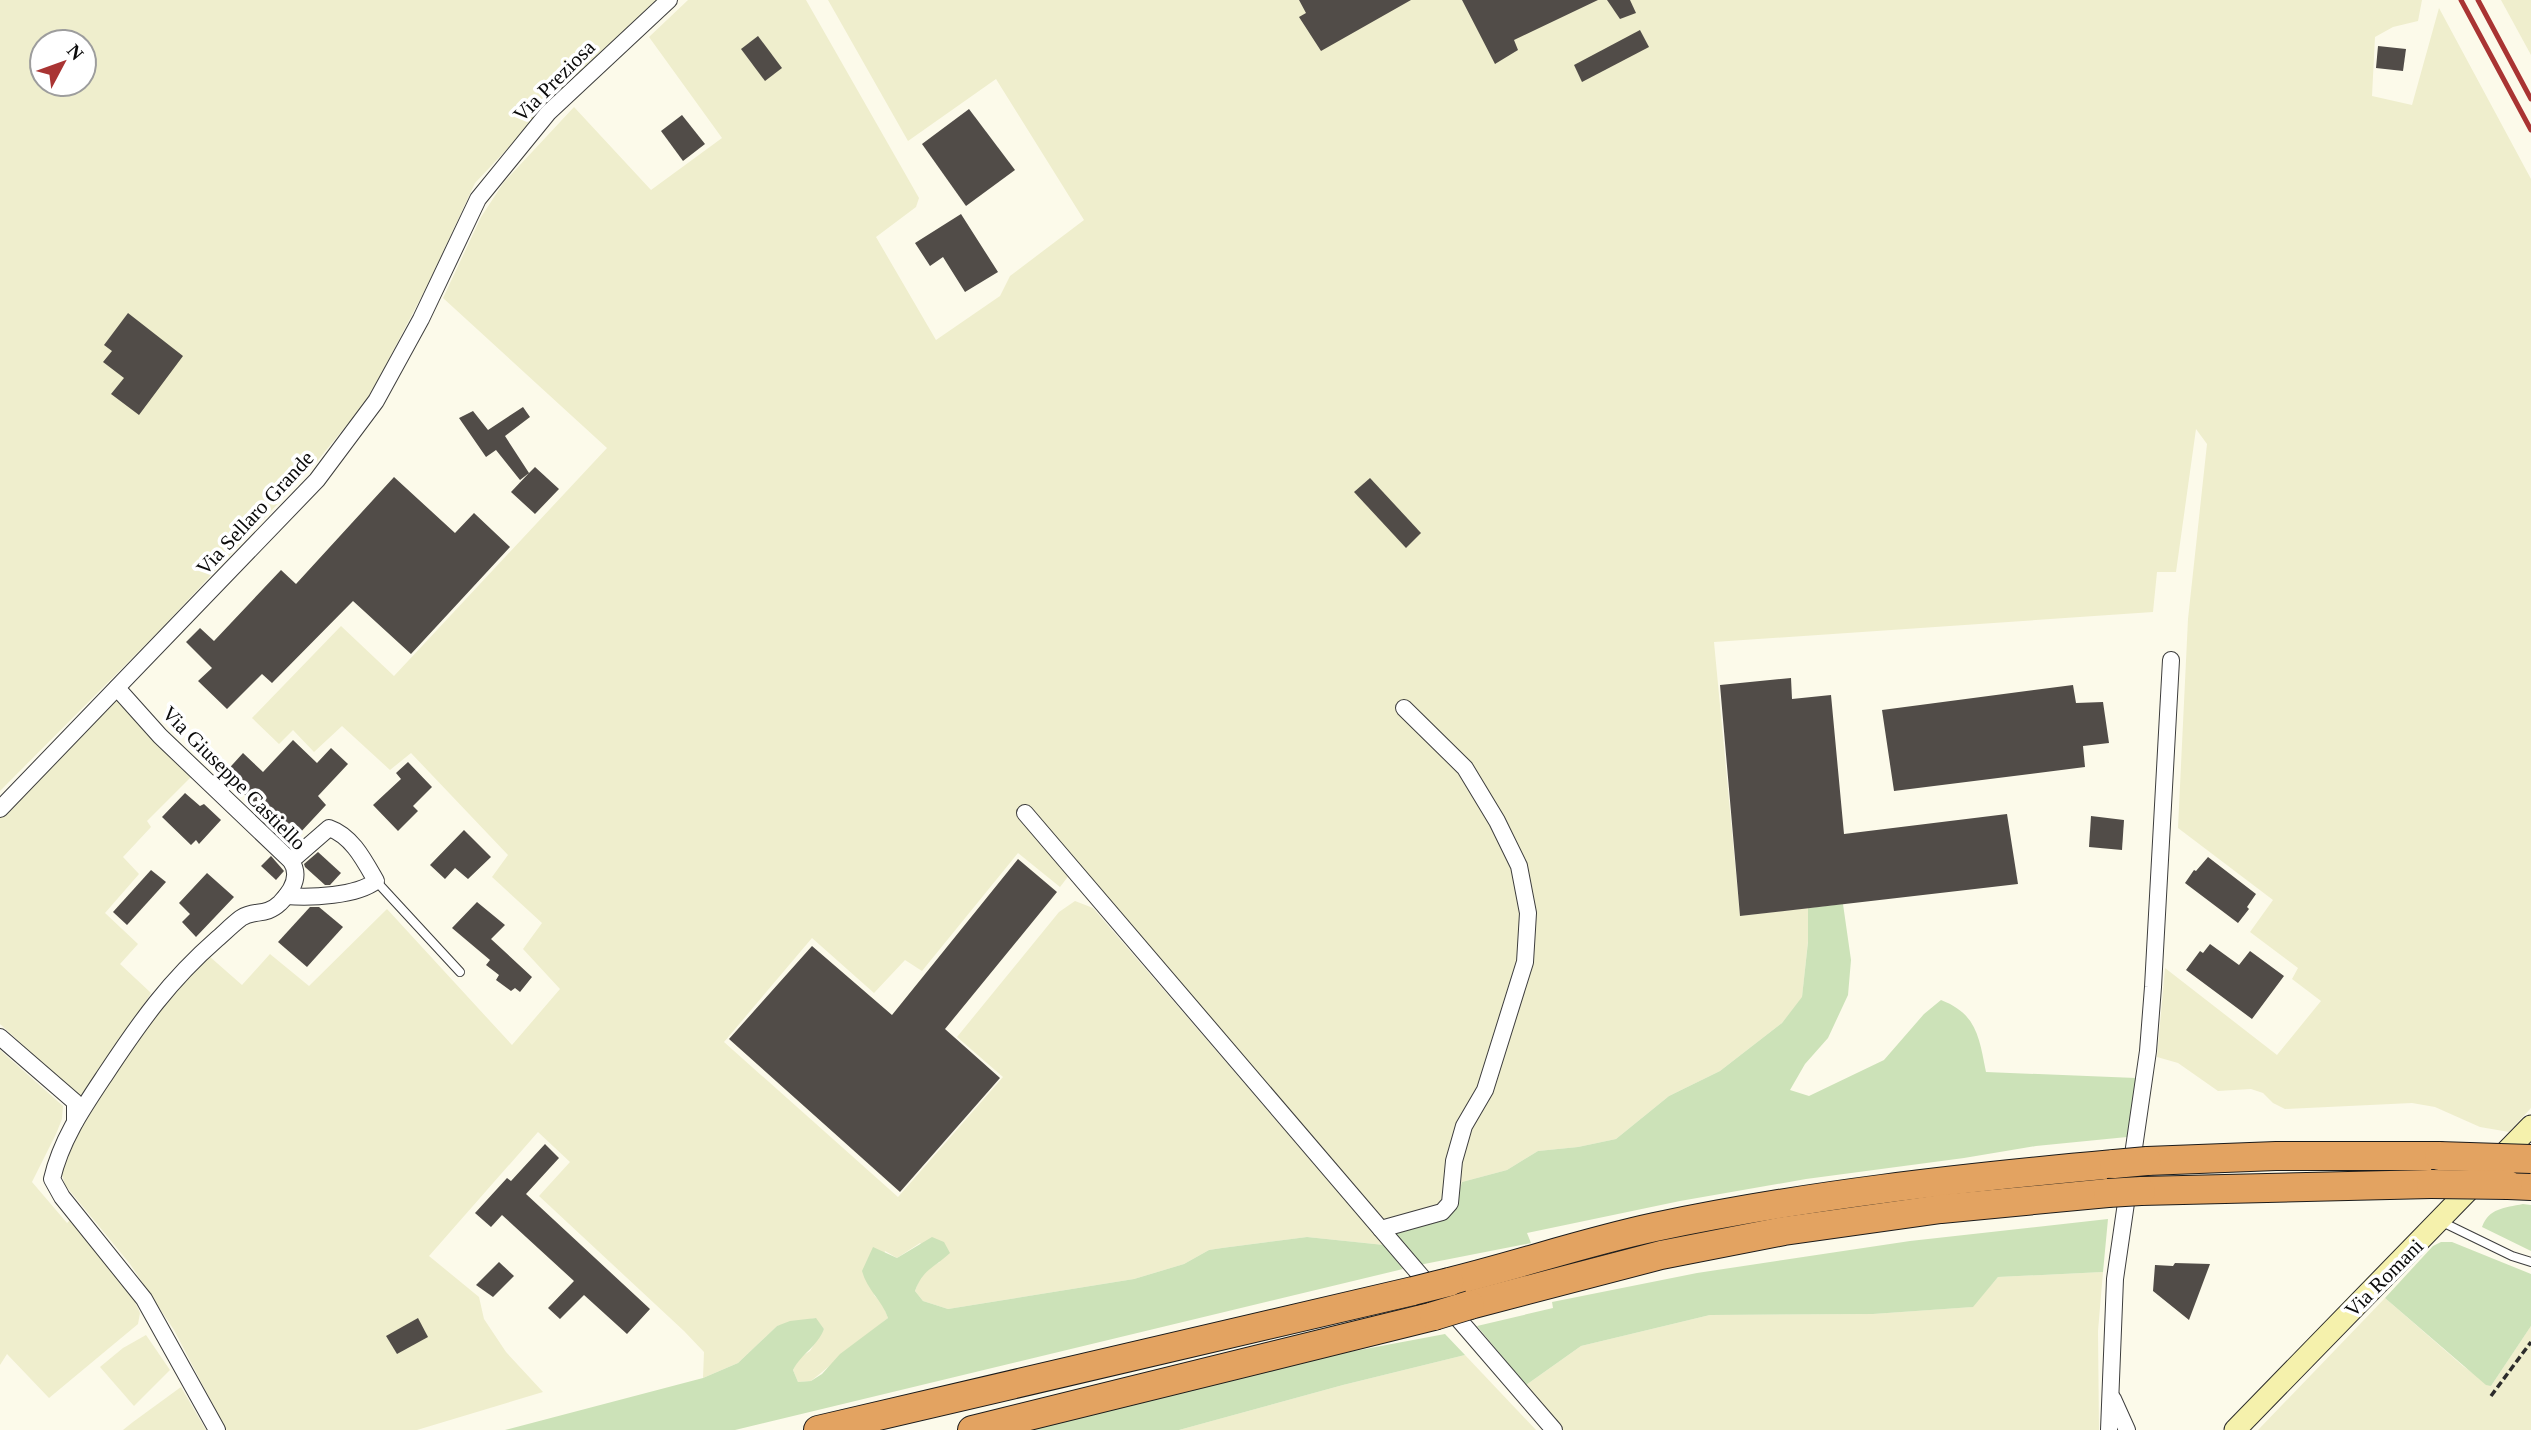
<svg xmlns="http://www.w3.org/2000/svg" width="2531" height="1430" font-family="Georgia,serif">
  <style>
    .farmland { fill: #efeecd; fill-rule: evenodd }
    .green { fill: #cce2b8 }
    .building { fill: #514c48 }
    .lines { fill: none; stroke-linecap: round; stroke-linejoin: round }
    .lane-casing { stroke: #3d3d3d; stroke-width: 10 }
    .street-casing { stroke: #3d3d3d; stroke-width: 18 }
    .secondary-casing { stroke: #2c2c2c; stroke-width: 23 }
    .highway-casing { stroke: #1b1b1b; stroke-width: 30 }
    .path { stroke: #2c2c2c; stroke-width: 3.5; stroke-dasharray: 7 3.5; stroke-linecap: butt }
    .lane { stroke: #fff; stroke-width: 8 }
    .street { stroke: #fff; stroke-width: 16 }
    .secondary { stroke: #f5f1ac; stroke-width: 21 }
    .highway { stroke: #e3a361; stroke-width: 28 }
    .rail { stroke: #a93433; stroke-width: 5 }
    .highway-bridge-casing { stroke: #1b1b1b; stroke-width: 30; stroke-linecap: butt }
    .highway-bridge { stroke: #e3a361; stroke-width: 28 }
    .labels { text-anchor: middle; stroke-width: 7; stroke-linejoin: round; paint-order: stroke }
    .street-label { font-size: 21px; fill: #0a0a0a; stroke: #fff }
  </style>
  <rect width="100%" height="100%" fill="#fcfaea"/>
  <g class="farmland">
    <path d="M0 0H659L549 105 475 183 428 284 368 399 314 465 159 631 0 791ZM42 42H84V84H42Z"/>
    <path d="M688 0H806L919 198 916 207 876 237 936 340 1000 296 1010 276 1084 220 996 79 908 141 828 0H2422L2418 21 2393 27 2375 37 2372 96 2412 105 2439 8 2531 179V1108L2509 1132 2480 1127 2435 1107 2412 1103 2285 1109 2273 1103 2263 1093 2251 1089 2218 1091 2178 1063 2157 1057 2165 968 2277 1055 2321 1001 2292 979 2298 968 2250 932 2273 900 2178 828 2188 619 2207 444 2196 429 2176 572H2157L2153 612 1714 642 1740 916 1808 908V941L1802 998 1782 1023 1720 1071 1669 1096 1616 1139 1578 1147 1538 1151 1507 1170 1462 1182 1454 1211 1393 1232 1077 865 1060 887 1018 853 922 971 905 960 874 993 812 938 724 1042 898 1197 1003 1077 957 1037 1059 912 1075 901 1093 908 1384 1245 1307 1237 1222 1248 1209 1250 1184 1264 1134 1279 948 1309 923 1301 915 1291 920 1278 928 1268 940 1262 920 1243 897 1258 885 1251 874 1295 883 1305 888 1318 811 1381 798 1382 793 1370 799 1358 810 1351 824 1329 815 1318 777 1326 738 1363 703 1378 704 1352 684 1331 539 1196 570 1162 538 1132 429 1256 479 1297 484 1319 506 1352 543 1392 417 1430H226L174 1330 130 1264 65 1185 59 1164 86 1118 167 998 209 956 242 985 270 954 309 986 387 909 512 1045 560 989 523 949 542 923 492 877 508 855 411 753 390 770 342 726 314 752 293 730 279 744 252 718 341 626 394 676 607 448 443 298 481 217 504 182 574 107 651 190 722 138 649 37Z"/>
    <path d="M2501 0H2531V55Z"/>
    <path d="M115 698 191 777 147 821 151 827 123 857 139 874 105 913 138 944 120 964 151 993 91 1091 85 1096 78 1095 0 1024V816Z"/>
    <path d="M0 1050 63 1106 62 1119 56 1134 32 1182 67 1223 71 1219 135 1302 140 1313 138 1324 49 1398 7 1354 0 1365Z"/>
    <path d="M2103 1272 2098 1331 2099 1430H1563L1526 1385 1581 1346 1710 1315 1873 1314 1972 1307 1998 1277Z"/>
    <path d="M2385 1298 2463 1366 2491 1386 2531 1326V1430H2258Z"/>
    <path d="M146 1335 170 1370 134 1406 100 1367 123 1348Z"/>
    <path d="M1465 1355 1536 1430H1179L1343 1385Z"/>
    <path d="M181 1387 206 1430H123L133 1422Z"/>
  </g>
  <g class="green">
    <path d="M1843 904 1851 960 1848 995 1828 1038 1805 1064 1790 1090 1809 1096 1884 1060 1924 1014 1941 1000C1977 1014 1979 1037 1986 1072L2136 1078 2127 1137 2036 1146 1964 1158 1806 1179 1680 1201 1527 1233 1531 1243 1419 1265 1393 1232 1453 1211 1462 1182 1507 1170 1538 1151 1578 1147 1616 1139 1669 1096 1720 1071 1782 1023 1802 997 1808 942V908Z"/>
    <path d="M2523 1204 2531 1205V1251L2482 1227C2489 1208 2504 1208 2523 1204Z"/>
    <path d="M2108 1219 2103 1272 1998 1277 1973 1307 1873 1314 1710 1315 1581 1346 1526 1385 1477 1326 1553 1308 1552 1302 1697 1273 1910 1241Z"/>
    <path d="M932 1237 944 1242 950 1253C934 1268 923 1269 915 1291L923 1301 948 1309 1134 1279 1184 1264 1209 1250 1222 1248 1307 1237 1384 1245 1403 1269 735 1430H505L703 1378 738 1363 777 1326 790 1321 816 1318 824 1329C817 1347 802 1353 793 1370L798 1382 811 1381 822 1374 840 1354 888 1318C882 1300 867 1290 862 1271L873 1247 897 1258Z"/>
    <path d="M2441 1242H2452L2531 1274V1326L2491 1386 2486 1385 2385 1298 2433 1246Z"/>
    <path d="M1445 1334 1465 1355 1343 1385 1179 1430H1011L1285 1364Z"/>
  </g>
  <g class="building">
    <path d="M1299 0H1411L1321 51 1299 17 1306 13Z"/>
    <path d="M1462 0H1598L1514 40 1518 50 1495 64Z"/>
    <path d="M1607 0H1630L1636 13 1620 19Z"/>
    <path d="M1640 30 1649 47 1582 82 1574 65Z"/>
    <path d="M758 36 782 68 765 81 741 49Z"/>
    <path d="M2378 46 2406 49 2403 71 2376 68Z"/>
    <path d="M969 109 1015 170 966 206 922 144Z"/>
    <path d="M682 115 705 144 683 161 661 131Z"/>
    <path d="M961 214 998 272 965 292 943 257 930 266 915 243Z"/>
    <path d="M128 313 183 356 139 415 111 394 124 378 103 362 112 351 104 345Z"/>
    <path d="M523 407 530 417 505 436 529 473 535 467 559 489 535 514 511 492 529 473 520 480 496 450 486 457 459 418 473 411 488 430Z"/>
    <path d="M394 477 455 533 474 513 510 547 411 654 353 601 272 683 262 674 227 709 198 681 212 668 186 642 200 628 214 641 281 570 296 584Z"/>
    <path d="M1370 478 1421 533 1406 548 1354 492Z"/>
    <path d="M1791 678 1792 699 1831 695 1844 834 2007 814 2018 884 1740 916 1720 685Z"/>
    <path d="M2073 685 2076 703 2103 702 2109 743 2083 746 2085 767 1894 791 1882 710Z"/>
    <path d="M293 740 317 763 331 748 348 764 318 796 326 805 298 835 302 838 291 847 285 841 290 836 223 775 243 753 263 772Z"/>
    <path d="M408 762 432 787 413 806 418 811 398 831 373 805 401 779 396 773Z"/>
    <path d="M185 793 200 806 204 804 221 820 199 844 196 840 191 845 162 817Z"/>
    <path d="M2091 816 2124 820 2122 850 2089 847Z"/>
    <path d="M464 830 491 857 468 879 455 868 445 879 430 865Z"/>
    <path d="M318 852 341 873 330 885H325L305 867 304 864Z"/>
    <path d="M271 856 284 871 276 880 261 866Z"/>
    <path d="M2208 857 2256 894 2247 907 2249 909 2238 923 2185 883 2194 870 2196 871Z"/>
    <path d="M1018 859 1057 892 945 1029 1000 1078 900 1192 729 1039 812 946 892 1015Z"/>
    <path d="M151 870 166 882 127 925 113 912Z"/>
    <path d="M207 873 234 897 196 937 182 922 190 914 179 903Z"/>
    <path d="M477 902 505 925 491 939 532 977 520 992 515 988 511 991 496 980 499 975 486 965 490 960 452 928Z"/>
    <path d="M310 907H319L343 927 307 967 278 942Z"/>
    <path d="M2210 944 2239 965 2250 951 2284 976 2252 1019 2186 970 2200 951 2203 953Z"/>
    <path d="M545 1144 559 1158 526 1194 650 1309 627 1334 584 1295 560 1319 548 1308 574 1281 502 1215 491 1227 475 1213 507 1178 511 1181Z"/>
    <path d="M499 1262 514 1276 493 1297 476 1285Z"/>
    <path d="M2175 1263 2210 1264 2189 1320 2153 1291 2155 1265 2173 1266Z"/>
    <path d="M418 1318 428 1337 397 1354 386 1336Z"/>
  </g>
  <g class="lines">
    <defs>
      <g id="lane">
        <path d="M376 881 460 972"/>
        <path d="M2440 1221 2512 1256 2531 1262"/>
      </g>
      <g id="street">
        <path d="M117 688 160 736 291 861C301 876 292 891 280 903 265 917 255 909 241 918 233 924 225 932 217 939 169 981 140 1022 105 1075 83 1108 61 1140 52 1179L62 1197 144 1299 217 1430"/>
        <path d="M0 809 317 480 376 401 421 319 478 199 548 113 669 0"/>
        <path d="M1025 813 1433 1290"/>
        <path d="M286 896C311 898 357 896 376 881 364 860 352 836 329 828L291 861"/>
        <path d="M0 1037 75 1102V1122"/>
        <path d="M1381 1229 1442 1212 1450 1203 1454 1161 1464 1126 1485 1090 1525 962 1528 913 1519 866 1497 821 1465 768 1404 708"/>
        <path d="M1448 1307 1554 1430"/>
        <path d="M2113 1399 2127 1430"/>
        <path d="M2109 1430 2115 1279 2148 1051 2153 987 2171 660"/>
      </g>
      <path id="secondary" d="M2235 1430 2531 1126"/>
      <g id="highway">
        <path d="M2147 1161 2276 1156H2439"/>
        <path d="M2508 1185 2531 1186"/>
        <path d="M2141 1191 2431 1184"/>
        <path d="M1449 1282C1518 1265 1585 1242 1655 1227 1806 1195 1960 1178 2114 1164"/>
        <path d="M1470 1305 1661 1255 1784 1231 1941 1209 2108 1193"/>
        <path d="M818 1430 1413 1291"/>
        <path d="M972 1430 1434 1316"/>
      </g>
    </defs>
    <use href="#lane" class="lane-casing"/>
    <use href="#street" class="street-casing"/>
    <use href="#secondary" class="secondary-casing"/>
    <use href="#highway" class="highway-casing"/>
    <path class="path" d="M2491 1396 2531 1342"/>
    <use href="#lane" class="lane"/>
    <use href="#street" class="street"/>
    <use href="#secondary" class="secondary"/>
    <use href="#highway" class="highway"/>
    <g class="rail">
      <path d="M2461 0 2531 130"/>
      <path d="M2478 0 2531 99"/>
    </g>
    <defs>
      <g id="highway-bridge">
        <path d="M2439 1156 2531 1159"/>
        <path d="M2114 1164 2147 1161"/>
        <path d="M2431 1184 2508 1185"/>
        <path d="M2108 1193 2141 1191"/>
        <path d="M1413 1291 1449 1282"/>
        <path d="M1434 1316 1470 1305"/>
      </g>
    </defs>
    <use href="#highway-bridge" class="highway-bridge-casing"/>
    <use href="#highway-bridge" class="highway-bridge"/>
  </g>
  <g class="labels">
    <g class="street-label">
      <text transform="translate(554 81) rotate(-45)" y="7">Via Preziosa</text>
      <text transform="translate(255 513) rotate(-47)" y="7">Via Sellaro Grande</text>
      <text transform="translate(234 778) rotate(45)" y="7">Via Giuseppe Castiello</text>
      <text transform="translate(2384 1278) rotate(-45)" y="7">Via Romani</text>
    </g>
  </g>
  <g transform="translate(63 63) rotate(49)"><circle r="33" fill="#ffffff" stroke="#9d9d9d" stroke-width="2"/>
  <path d="M0-5L12 26L0 18L-12 26Z" fill="#a93433"/>
  <text y="-10" font-size="19" font-weight="bold" text-anchor="middle" fill="#0a0a0a">N</text>
  </g>
</svg>
